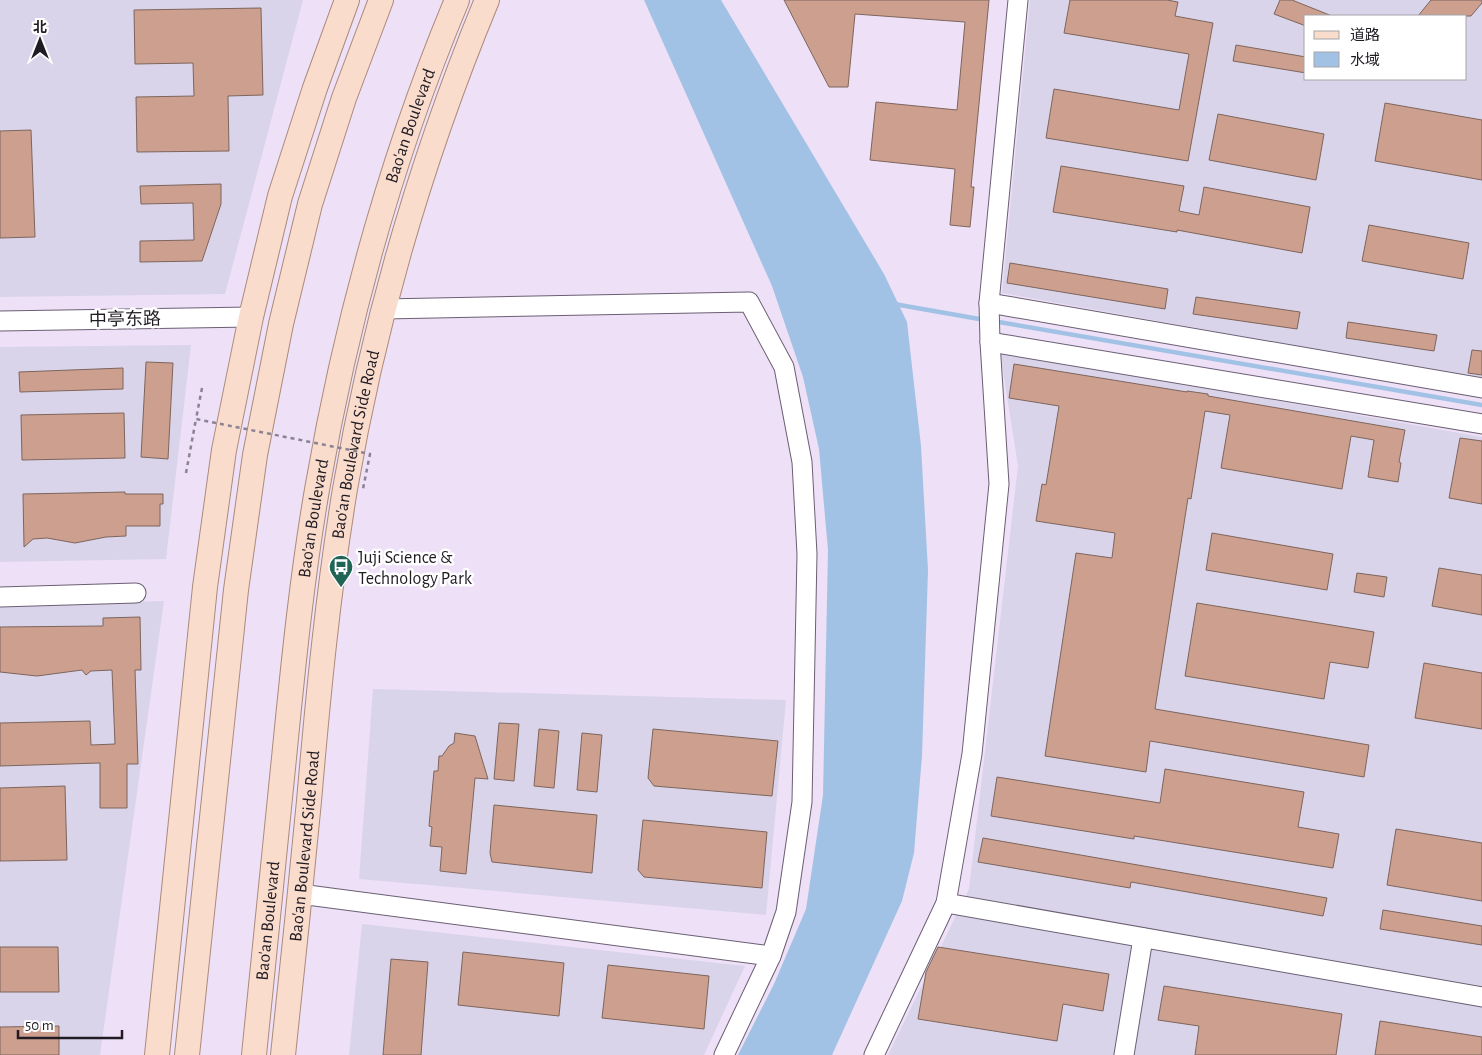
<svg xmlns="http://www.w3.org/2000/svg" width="1482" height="1055" font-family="'Alegreya Sans','Noto Sans SC',sans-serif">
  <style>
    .industrial { fill: #dad4ea; fill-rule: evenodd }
    .water { fill: #a2c2e5 }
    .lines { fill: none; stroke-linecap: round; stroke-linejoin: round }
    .stream { stroke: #a2c2e5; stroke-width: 4.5 }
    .building { fill: #cd9f8f; stroke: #7d655c }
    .minor-casing { stroke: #6b5f73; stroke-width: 21 }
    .major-casing { stroke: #ab8a7b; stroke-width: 26 }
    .path { stroke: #8b8292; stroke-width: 2.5; stroke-dasharray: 4 4; stroke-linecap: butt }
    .minor { stroke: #fff; stroke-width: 19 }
    .major { stroke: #f9dccc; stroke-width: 24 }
    .path-bridge { stroke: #8b8292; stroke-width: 2.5; stroke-dasharray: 4 4; stroke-linecap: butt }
    .labels { text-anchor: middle; stroke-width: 5; stroke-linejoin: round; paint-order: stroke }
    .street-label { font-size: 18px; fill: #211c24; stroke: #fff }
    .poi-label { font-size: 18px; fill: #211c24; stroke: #fff; text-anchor: start }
  </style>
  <rect width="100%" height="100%" fill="#eee0f7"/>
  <g class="industrial">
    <path d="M0 0H303L225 294 0 297Z"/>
    <path d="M1030 0H1482V379L1002 293ZM1306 16H1466V79H1306Z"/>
    <path d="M191 345 166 559 0 562V347Z"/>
    <path d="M1000 352 1482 437V1055H888L969 889 1018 466Z"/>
    <path d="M164 601 100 1055H0V605Z"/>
    <path d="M373 689 786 700 766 915 359 879Z"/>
    <path d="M362 924 745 966 704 1055H349Z"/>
  </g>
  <path class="water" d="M644 0H721L884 274 907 322 921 446 928 570 922 756 914 853 902 901 832 1055H738L774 984 806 909 823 795 828 550 819 449 803 377 772 286Z"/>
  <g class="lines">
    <g class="stream">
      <path d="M894 304 985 320"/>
      <path d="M993 321 1482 405"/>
    </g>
  </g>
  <g class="building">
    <path d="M784 0H989L971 187H974L970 227 950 225 955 169 870 160 876 102 957 110 965 22 855 14 848 87H829Z"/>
    <path d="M1070 0H1167L1178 2 1175 16 1213 23 1188 161 1046 138 1054 89 1179 110 1189 54 1064 33Z"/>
    <path d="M1280 0H1292L1332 16H1306V26L1274 14Z"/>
    <path d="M1431 0H1482V3L1471 16H1418Z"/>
    <path d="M261 8 263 95 228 96 229 151 137 152 136 97 194 96 193 63 135 64 134 10Z"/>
    <path d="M1236 45 1306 57V73L1233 61Z"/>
    <path d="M1385 103 1482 120V180L1375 161Z"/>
    <path d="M1218 114 1324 134 1316 180 1209 160Z"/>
    <path d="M31 130 35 237 0 238V131Z"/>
    <path d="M1061 166 1184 186 1179 211 1199 215 1204 187 1310 207 1302 253 1177 230V232L1053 212Z"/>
    <path d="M221 184V204L202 261 140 262V241L194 240 193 203 141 204 140 186Z"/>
    <path d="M1369 225 1469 243 1463 279 1362 261Z"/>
    <path d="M1010 263 1168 289 1165 309 1007 283Z"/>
    <path d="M1196 297 1300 312 1297 329 1193 314Z"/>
    <path d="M1348 322 1437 335 1434 351 1346 338Z"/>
    <path d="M1472 350 1482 351V375L1468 373Z"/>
    <path d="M146 362 173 363 168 459 141 457Z"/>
    <path d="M1014 364 1187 392V391L1208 394V396L1405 430 1399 462 1401 463 1398 482 1368 477 1374 440 1351 436 1342 489 1221 468 1230 415 1205 411 1191 499 1188 498 1155 709 1369 745 1364 777 1150 741 1146 772 1045 756 1076 553 1112 558 1115 533 1036 521 1042 484 1046 485 1059 406 1009 398Z"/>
    <path d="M123 368V389L20 392 19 372Z"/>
    <path d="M124 413 125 458 22 460 21 415Z"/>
    <path d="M1460 438 1482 441V504L1449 498Z"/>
    <path d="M125 492V494H163V504H160V526H126V536L106 537 75 543 47 538 33 539 24 547 23 494Z"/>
    <path d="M1212 533 1333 554 1327 590 1206 570Z"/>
    <path d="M1439 568 1482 575V615L1432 606Z"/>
    <path d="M1357 573 1387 577 1384 597 1354 592Z"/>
    <path d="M1197 603 1374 632 1368 668 1330 662 1324 699 1185 676Z"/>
    <path d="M140 617 141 670H135L138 764H127V808H100V763L0 766V723L90 721 91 745 115 744 112 670 91 671 86 675 82 670 37 676 0 672V627L103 626V618Z"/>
    <path d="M1424 663 1482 673V729L1415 718Z"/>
    <path d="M499 723 519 724 514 781 494 779Z"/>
    <path d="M539 729 559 731 554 788 534 786Z"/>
    <path d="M653 729 778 741 772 796 654 786 648 778Z"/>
    <path d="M455 733 475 736 488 779 475 778 466 874 440 871 442 847 430 846 432 827 429 826 434 771H438L439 756H442L449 746 454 743Z"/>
    <path d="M582 733 602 735 597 792 577 790Z"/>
    <path d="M1165 769 1304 792 1298 827 1339 834 1333 868 1134 836V839L991 816 997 777 1160 803Z"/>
    <path d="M65 786 67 860 0 861V788Z"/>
    <path d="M494 805 597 815 592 873 492 862 490 853Z"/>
    <path d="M643 820 767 832 762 888 644 877 638 870Z"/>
    <path d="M1396 829 1482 843V901L1387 885Z"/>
    <path d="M983 838 1327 898 1323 916 1131 882 1130 888 978 862Z"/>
    <path d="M1383 910 1482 926V945L1380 929Z"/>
    <path d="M0 947H58L59 992H0Z"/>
    <path d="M938 947 1109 974 1103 1011 1063 1004 1057 1041 918 1019 926 972Z"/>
    <path d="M463 952 564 963 559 1016 458 1005Z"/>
    <path d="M391 959 428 962 421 1055H383Z"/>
    <path d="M608 965 709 976 704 1029 602 1018Z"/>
    <path d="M1164 986 1342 1014 1336 1055H1195L1199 1026 1158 1020Z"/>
    <path d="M1380 1021 1482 1037V1055H1375Z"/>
    <path d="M59 1026V1055H0V1027Z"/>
  </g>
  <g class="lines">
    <defs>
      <g id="minor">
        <path d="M989 303 1482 388"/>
        <path d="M384 309 749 302 784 367 802 462 807 554 802 802 786 912 771 956 724 1055"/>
        <path d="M0 321 251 317"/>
        <path d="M990 342 1482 424"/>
        <path d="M0 597 136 593"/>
        <path d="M300 894 771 956"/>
        <path d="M946 903 1482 997"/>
        <path d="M874 1055 946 903 972 754 999 484 990 342 989 303 1018 0"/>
        <path d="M1124 1055 1143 938"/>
      </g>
      <g id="major">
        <path d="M157 1055 205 587 224 450 251 317 280 196 315 88 347 0"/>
        <path d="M187 1055 236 590 255 455 281 324 310 204 344 98 381 0"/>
        <path id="s1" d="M254 1055C264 956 274 857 284 758 293 667 302 575 318 484 347 318 392 155 457 0"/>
        <path id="s2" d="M283 1055C292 970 301 886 309 801 318 697 328 592 345 489 374 321 422 157 487 0"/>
      </g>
    </defs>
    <use href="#minor" class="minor-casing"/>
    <use href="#major" class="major-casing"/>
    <path class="path" d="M186 473 196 419"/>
    <use href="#minor" class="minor"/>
    <use href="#major" class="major"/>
    <path class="path-bridge" d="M202 388 196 419 370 454 363 489"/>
  </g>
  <defs>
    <symbol id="bus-pin" viewBox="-11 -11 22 30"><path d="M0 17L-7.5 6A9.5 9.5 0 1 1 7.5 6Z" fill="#206456" stroke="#fff"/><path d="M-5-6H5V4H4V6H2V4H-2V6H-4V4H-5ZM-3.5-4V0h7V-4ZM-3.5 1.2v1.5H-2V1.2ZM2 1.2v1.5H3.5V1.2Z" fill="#fff"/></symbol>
  </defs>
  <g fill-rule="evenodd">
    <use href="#bus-pin" x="327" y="553" width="28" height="38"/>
  </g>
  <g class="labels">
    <g class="street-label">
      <text dy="6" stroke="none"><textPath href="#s1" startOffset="945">Bao'an Boulevard</textPath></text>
      <text transform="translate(125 319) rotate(-1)" y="6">中亭东路</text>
      <text dy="6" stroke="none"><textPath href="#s2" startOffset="615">Bao'an Boulevard Side Road</textPath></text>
      <text dy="6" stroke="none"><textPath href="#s1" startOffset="540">Bao'an Boulevard</textPath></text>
      <text dy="6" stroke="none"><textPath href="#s2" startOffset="210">Bao'an Boulevard Side Road</textPath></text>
      <text dy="6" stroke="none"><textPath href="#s1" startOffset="135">Bao'an Boulevard</textPath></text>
    </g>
    <g class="poi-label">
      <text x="358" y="563">Juji Science &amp;<tspan x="358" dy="21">Technology Park</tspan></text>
    </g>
  </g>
  <rect x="1304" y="15" width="162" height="65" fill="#ffffff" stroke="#a6a4a7"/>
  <rect x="1314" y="31" width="25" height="8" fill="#f9dccc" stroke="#a6a4a7"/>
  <text x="1350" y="40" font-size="15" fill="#211c24">道路</text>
  <rect x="1314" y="52" width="25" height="15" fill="#a2c2e5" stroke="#a6a4a7"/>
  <text x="1350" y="65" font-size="15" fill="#211c24">水域</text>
  <g transform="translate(40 40)" stroke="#ffffff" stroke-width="4" paint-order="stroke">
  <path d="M0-4L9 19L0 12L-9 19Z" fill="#211c24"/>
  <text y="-8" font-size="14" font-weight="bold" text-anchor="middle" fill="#211c24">北</text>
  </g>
  <path d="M18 1030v8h104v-8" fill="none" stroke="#211c24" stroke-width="2.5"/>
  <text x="25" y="1030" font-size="15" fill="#211c24" stroke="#ffffff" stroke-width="4" paint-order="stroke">50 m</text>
</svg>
